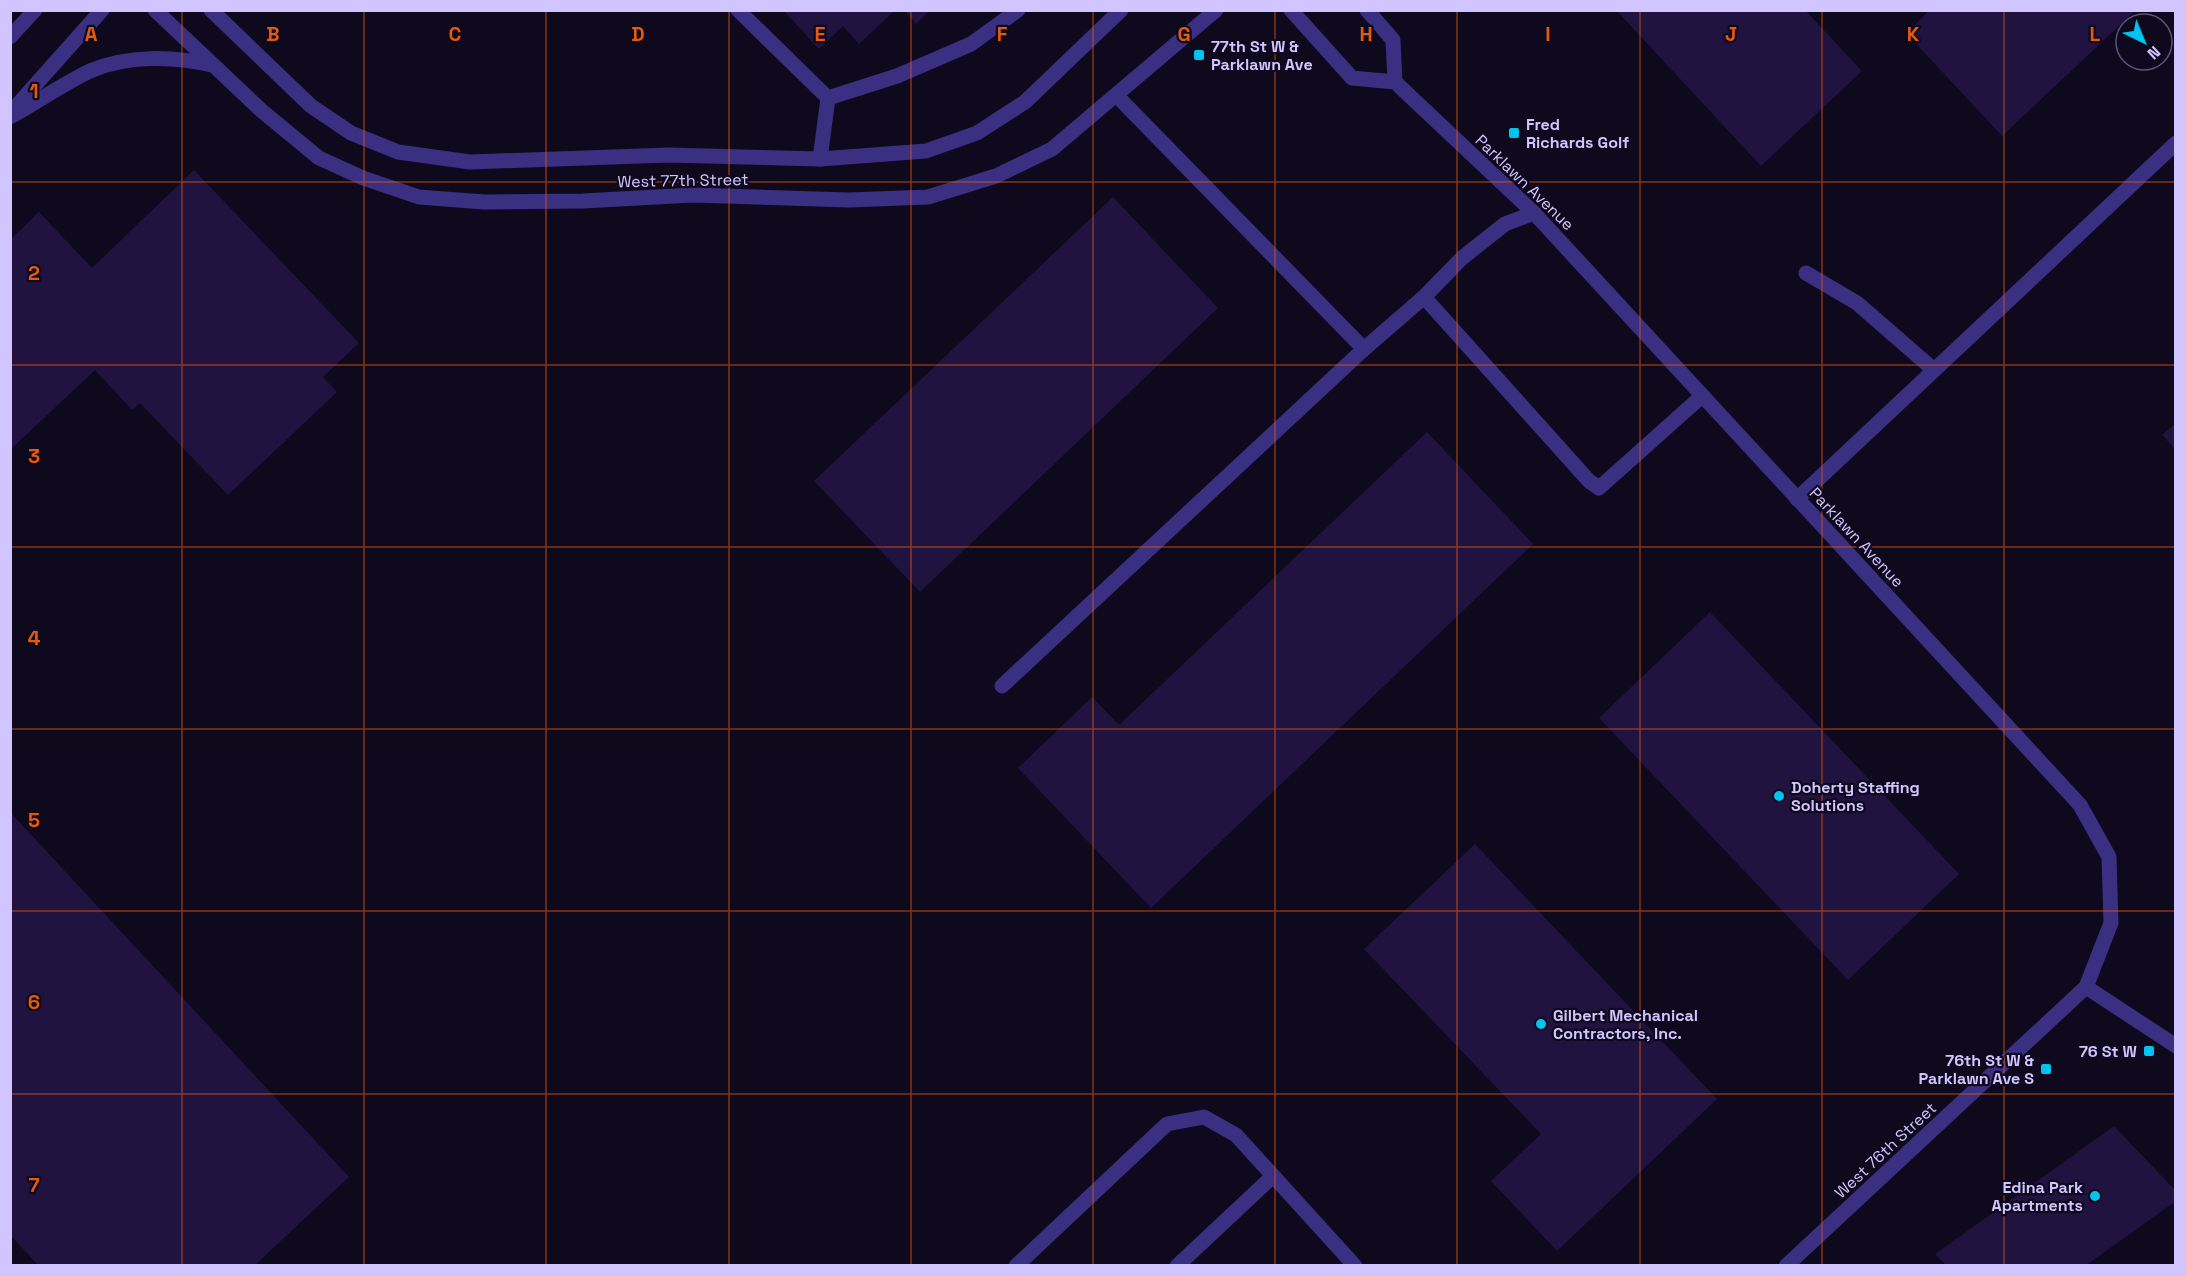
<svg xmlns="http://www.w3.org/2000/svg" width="2186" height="1276" font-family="'Space Grotesk',sans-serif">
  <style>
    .building { fill: #201340 }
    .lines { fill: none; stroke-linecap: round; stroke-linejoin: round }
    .service { stroke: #3a2f81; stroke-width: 15 }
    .tertiary { stroke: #3a2f81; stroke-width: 15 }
    .grid { fill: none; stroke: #e8590c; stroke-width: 1.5; stroke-opacity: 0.55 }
    .poi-dot { fill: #00c3f0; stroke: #0e091d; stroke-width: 2 }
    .labels { text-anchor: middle; stroke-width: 4.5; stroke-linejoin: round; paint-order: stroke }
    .poi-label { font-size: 16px; font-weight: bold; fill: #d1c5ff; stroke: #0e091d; text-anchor: start }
    .street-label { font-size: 16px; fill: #d1c5ff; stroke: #0e091d }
    .grid-label { font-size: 20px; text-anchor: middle; font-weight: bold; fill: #e8590c; stroke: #0e091d; stroke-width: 4.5; stroke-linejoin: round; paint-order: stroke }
  </style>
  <rect width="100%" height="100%" fill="#0e091d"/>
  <g class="building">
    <path d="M783 10H895L859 44 843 26 819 49Z"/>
    <path d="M904 10H930L916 24Z"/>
    <path d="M1616 10H1805L1862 71 1761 166Z"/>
    <path d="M1930 10H2136L2002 136 1906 33Z"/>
    <path d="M194 170 359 343 323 377 337 392 228 495 140 403 132 410 95 370 10 450V240L39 212 92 268Z"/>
    <path d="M1113 197 1218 308 920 592 814 481Z"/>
    <path d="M2176 423V450L2162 435Z"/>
    <path d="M1427 432 1533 544 1151 908 1018 768 1092 697 1119 725Z"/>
    <path d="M1710 612 1959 874 1848 980 1599 718Z"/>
    <path d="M10 812 349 1177 254 1266H39L10 1235Z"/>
    <path d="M1475 844 1717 1099 1557 1251 1491 1181 1541 1134 1364 949Z"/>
    <path d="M2114 1126 2176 1191V1201L2085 1266H1947L1935 1254Z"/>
  </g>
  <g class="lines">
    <g class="service">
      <path d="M738 10 828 98"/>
      <path d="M1116 95 1364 349 1424 297 1462 258 1505 224 1534 213"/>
      <path d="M820 159 828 98 897 76 971 44 1018 10"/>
      <path d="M1806 273 1857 303 1934 370"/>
      <path d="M1424 297 1589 481 1599 488 1702 396"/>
      <path d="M1797 499 2176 143"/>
      <path d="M1002 686 1364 349"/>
      <path d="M1016 1266 1167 1124 1204 1117 1236 1135 1355 1266"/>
      <path d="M1177 1266 1273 1176"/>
    </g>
    <g class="tertiary">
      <path d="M155 10 262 111 319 158 363 178 419 197 484 202 583 201 693 195 849 200 928 197 996 176 1052 149 1216 10"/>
      <path d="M211 10 311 106 351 133 398 152 470 162 668 155 820 159 926 151 977 133 1025 102 1121 10"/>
      <path d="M1291 10 1352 78 1395 82 1534 213 2080 805 2109 857 2111 923 2086 987 1786 1266"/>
      <path d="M1367 10 1393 40 1395 82"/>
      <path d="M10 37 35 10"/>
      <path d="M12 111 102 10"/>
      <path d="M10 117C37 102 63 84 90 71 127 55 173 56 212 65"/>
      <path d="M2086 987 2176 1046"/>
    </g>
  </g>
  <path class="grid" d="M182 10V1266M364 10V1266M546 10V1266M729 10V1266M911 10V1266M1093 10V1266M1275 10V1266M1457 10V1266M1640 10V1266M1822 10V1266M2004 10V1266M10 182H2176M10 365H2176M10 547H2176M10 729H2176M10 911H2176M10 1094H2176"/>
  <g class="poi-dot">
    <rect x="1193" y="49" width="12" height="12" rx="3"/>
    <rect x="1508" y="127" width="12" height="12" rx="3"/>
    <circle cx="1779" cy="796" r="6"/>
    <circle cx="1541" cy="1024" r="6"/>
    <rect x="2143" y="1045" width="12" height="12" rx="3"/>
    <rect x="2040" y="1063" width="12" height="12" rx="3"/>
    <circle cx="2095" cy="1196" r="6"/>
  </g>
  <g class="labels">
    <g class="poi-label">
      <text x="1211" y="52">77th St W &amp;<tspan x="1211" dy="18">Parklawn Ave</tspan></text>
      <text x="1526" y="130">Fred<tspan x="1526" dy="18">Richards Golf</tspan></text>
      <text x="1791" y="793">Doherty Staffing<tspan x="1791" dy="18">Solutions</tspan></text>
      <text x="1553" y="1021">Gilbert Mechanical<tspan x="1553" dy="18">Contractors, Inc.</tspan></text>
      <text x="2137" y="1057" text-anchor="end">76 St W</text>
      <text x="2034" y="1066" text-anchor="end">76th St W &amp;<tspan x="2034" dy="18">Parklawn Ave S</tspan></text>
      <text x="2083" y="1193" text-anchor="end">Edina Park<tspan x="2083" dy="18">Apartments</tspan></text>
    </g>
    <g class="street-label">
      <text transform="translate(683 180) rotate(-1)" y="6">West 77th Street</text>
      <text transform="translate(1525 182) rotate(44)" y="6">Parklawn Avenue</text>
      <text transform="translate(1857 537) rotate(47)" y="6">Parklawn Avenue</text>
      <text transform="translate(1885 1150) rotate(-43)" y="6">West 76th Street</text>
    </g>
  </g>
  <g class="grid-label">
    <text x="91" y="41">A</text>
    <text x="273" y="41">B</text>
    <text x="455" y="41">C</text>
    <text x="638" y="41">D</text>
    <text x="820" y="41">E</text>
    <text x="1002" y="41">F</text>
    <text x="1184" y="41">G</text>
    <text x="1366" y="41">H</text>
    <text x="1548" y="41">I</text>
    <text x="1731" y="41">J</text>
    <text x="1913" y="41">K</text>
    <text x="2095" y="41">L</text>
    <text x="34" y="98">1</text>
    <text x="34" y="280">2</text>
    <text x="34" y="463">3</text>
    <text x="34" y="645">4</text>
    <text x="34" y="827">5</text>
    <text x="34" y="1009">6</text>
    <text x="34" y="1192">7</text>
  </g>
  <rect width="2186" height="1276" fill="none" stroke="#d1c5ff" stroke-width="24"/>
  <g transform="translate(2144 42) rotate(137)"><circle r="28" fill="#0e091d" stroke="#5c5477" stroke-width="1.5"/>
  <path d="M0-4.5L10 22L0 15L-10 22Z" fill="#00c3f0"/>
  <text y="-9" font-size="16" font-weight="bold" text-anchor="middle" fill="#d1c5ff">N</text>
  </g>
</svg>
